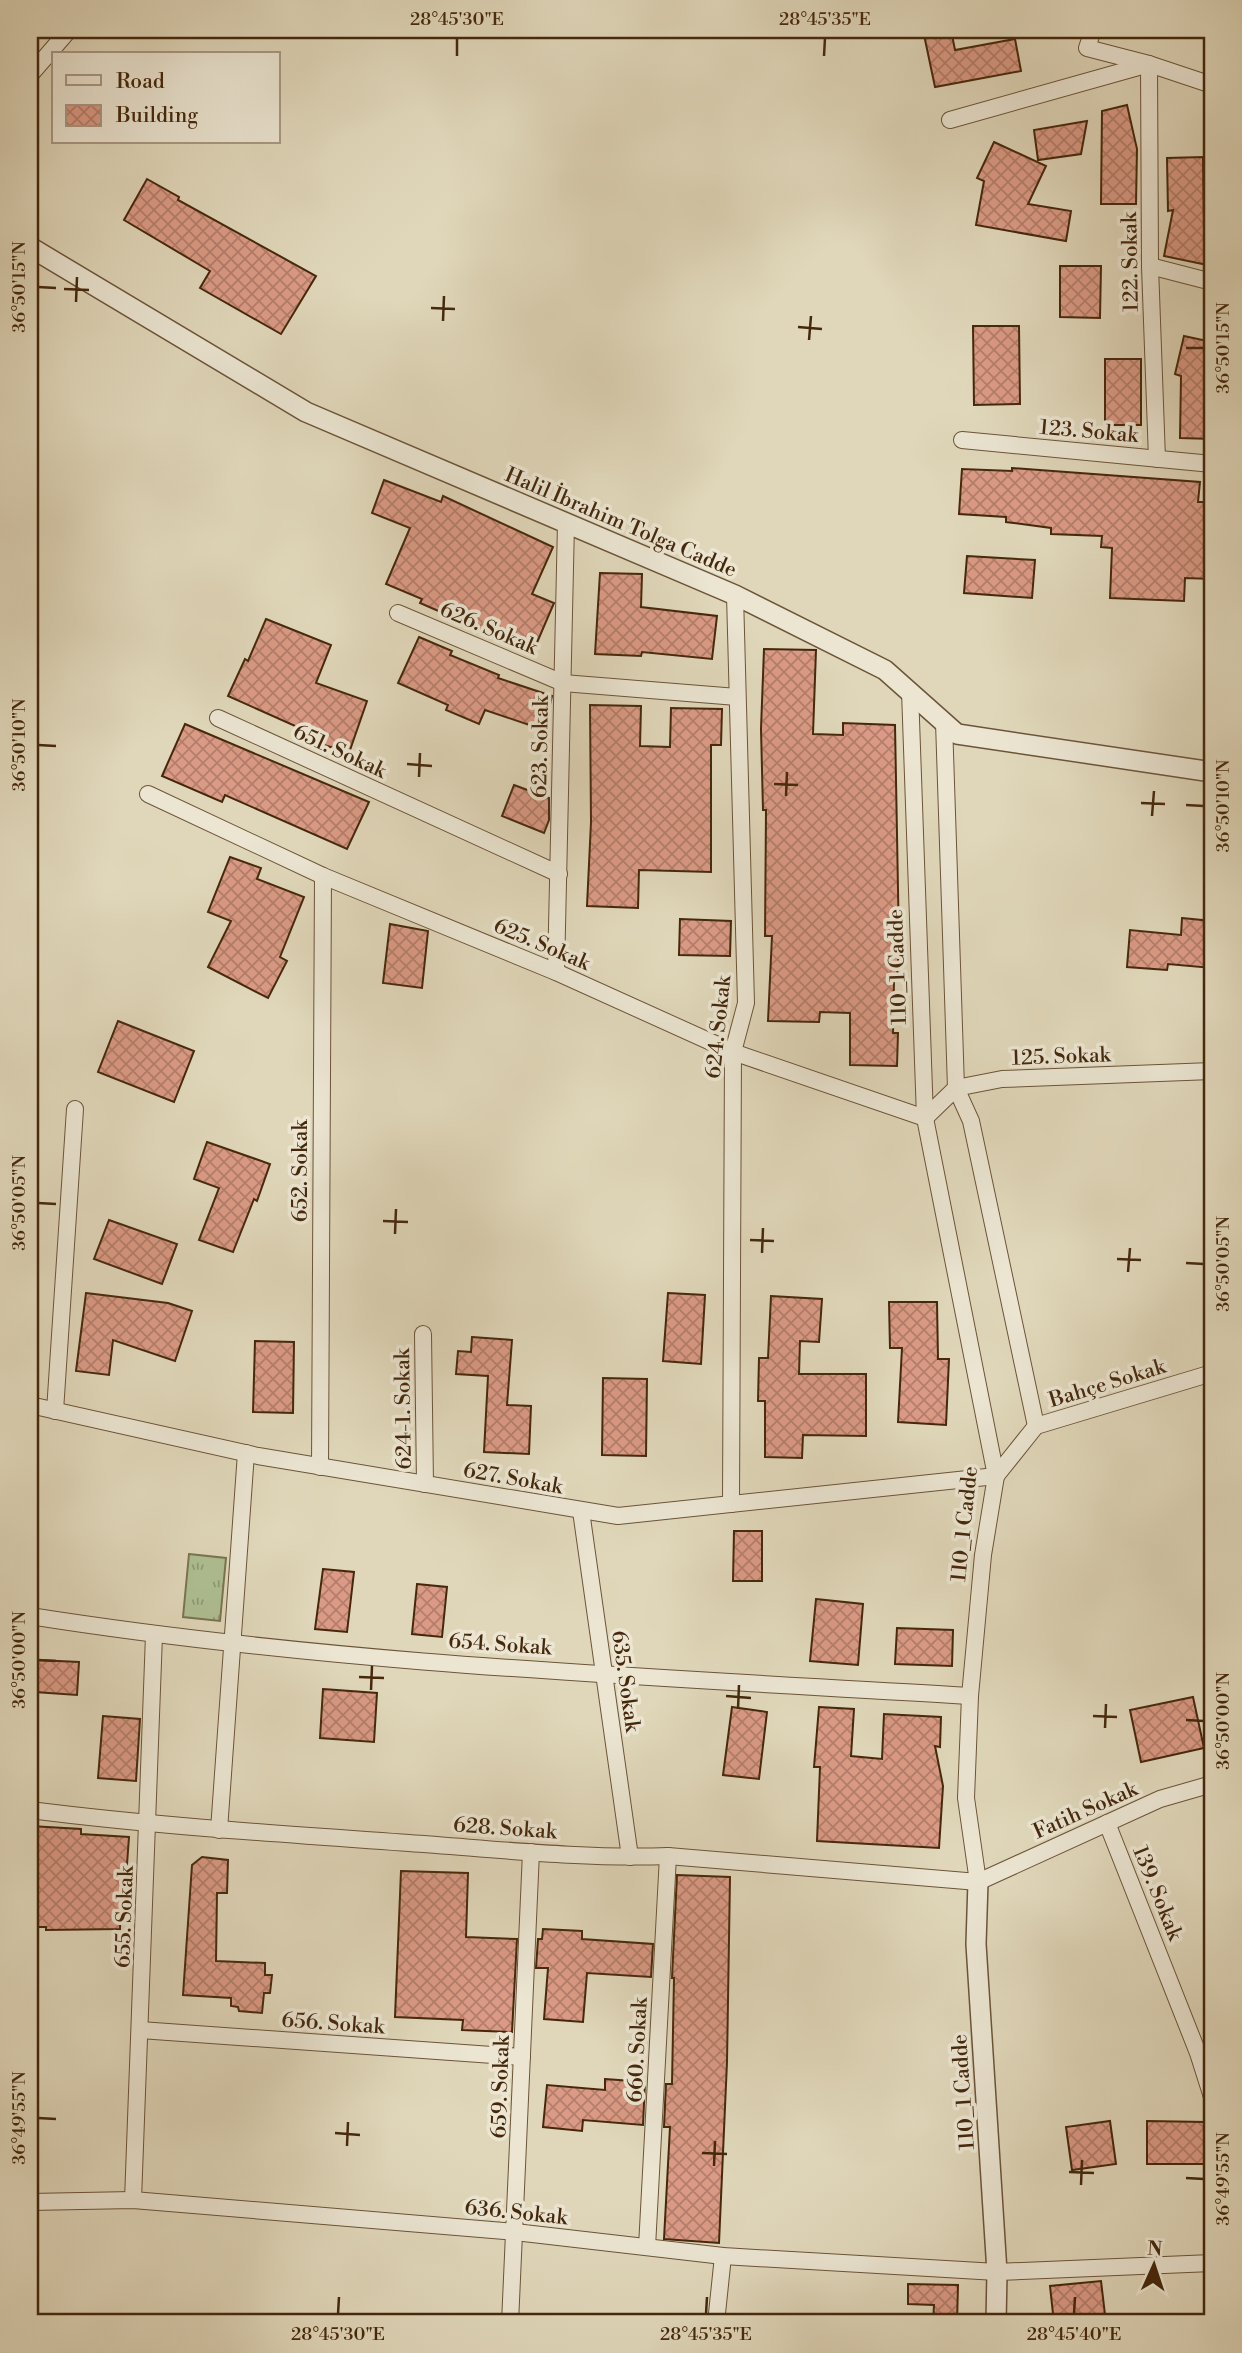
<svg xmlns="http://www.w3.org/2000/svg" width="1242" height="2353" font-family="'Libre Bodoni',serif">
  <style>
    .park { fill: url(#park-tufts); stroke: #7a7450; stroke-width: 2 }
    .building { fill: url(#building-cross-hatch); stroke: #45280c; stroke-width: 2 }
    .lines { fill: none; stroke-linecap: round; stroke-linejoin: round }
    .minor-casing { stroke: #6c5438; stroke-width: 18 }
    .tertiary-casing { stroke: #6c5438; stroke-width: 22 }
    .minor { stroke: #ebe5d2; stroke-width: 16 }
    .tertiary { stroke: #ebe5d2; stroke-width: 19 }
    .ticks { fill: none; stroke: #45280c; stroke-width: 2.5 }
    .labels { text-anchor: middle; stroke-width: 7; stroke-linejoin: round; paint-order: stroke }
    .street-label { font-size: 21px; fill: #45280c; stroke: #ebe5d2 }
    .neatline { fill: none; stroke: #45280c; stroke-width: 2.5 }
    .ticks-label { font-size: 18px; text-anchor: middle; fill: #45280c }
  </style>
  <defs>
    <pattern id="park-tufts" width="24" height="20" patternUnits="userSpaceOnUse" patternTransform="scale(1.75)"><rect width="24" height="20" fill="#aebf93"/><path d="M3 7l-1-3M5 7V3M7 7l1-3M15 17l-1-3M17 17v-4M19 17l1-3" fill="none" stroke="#8f9b76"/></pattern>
    <pattern id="building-cross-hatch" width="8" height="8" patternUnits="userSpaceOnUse" patternTransform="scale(1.75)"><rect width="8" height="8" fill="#db9a85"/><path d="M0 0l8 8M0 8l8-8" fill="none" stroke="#b37e6b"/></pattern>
  </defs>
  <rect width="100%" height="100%" fill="#e0d7ba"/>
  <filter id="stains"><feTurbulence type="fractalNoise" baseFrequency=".00286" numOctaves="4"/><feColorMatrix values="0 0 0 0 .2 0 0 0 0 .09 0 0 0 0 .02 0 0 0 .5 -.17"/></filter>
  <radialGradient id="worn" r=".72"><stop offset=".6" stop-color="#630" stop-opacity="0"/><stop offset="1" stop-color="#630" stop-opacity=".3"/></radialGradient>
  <path class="park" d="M189 1554 226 1558 220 1621 183 1617Z"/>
  <g class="building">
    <path d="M923 30H951L955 50 1015 39 1021 71 935 87Z"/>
    <path d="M1127 105 1137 149 1136 204H1101L1102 111Z"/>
    <path d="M1087 121 1081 154 1038 160 1034 130Z"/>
    <path d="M994 142 1046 166 1028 204 1071 211 1066 241 976 225 984 181 977 178Z"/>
    <path d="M1203 157 1204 227 1212 229V266L1164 256 1173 210 1168 211 1167 158Z"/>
    <path d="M147 179 179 197 178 200 316 276 281 334 200 288 210 271 124 220Z"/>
    <path d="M1060 266H1101L1100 318 1060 317Z"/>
    <path d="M973 326H1019L1020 404 974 405Z"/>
    <path d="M1184 336 1212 342V439L1180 438 1181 376 1175 374Z"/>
    <rect x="1105" y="359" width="36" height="66"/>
    <path d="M1012 468 1200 482 1198 502H1212V579L1185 578 1184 601 1110 598 1112 548 1101 547 1102 536 1051 534V528L1006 522V517L959 514 962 469 1012 471Z"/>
    <path d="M384 480 441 502 443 496 553 547 532 594 554 603 536 645 494 627 491 633 450 616 420 603 422 599 386 584 410 528 372 513Z"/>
    <path d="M967 556 1035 560 1032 598 964 593Z"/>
    <path d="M600 573 642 574 641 607 717 616 712 659 642 652 641 656 595 654Z"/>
    <path d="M266 619 331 645 316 683 367 701 349 753 318 743 320 737 228 696 245 659 248 661Z"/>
    <path d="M419 637 452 651 450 655 499 675 498 678 552 696 544 730 485 710 479 724 446 710 448 705 398 683Z"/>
    <path d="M764 649 816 650 813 734 843 735V723L895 725 899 944 897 980H894L893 1033H898L897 1066 850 1065V1013L820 1012 819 1022 768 1021 772 936H765L766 810H763L761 729Z"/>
    <path d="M590 705 641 706 640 746 670 747 671 708 722 709 721 745H711V872L639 870 638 908 587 906 591 822Z"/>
    <path d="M185 724 369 802 347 849 225 795 222 802 162 776Z"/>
    <path d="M514 785 549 798V820L544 833 502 816Z"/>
    <path d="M230 857 261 868 257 879 304 897 280 957 287 961 268 998 208 967 231 921 208 912Z"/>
    <path d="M1182 918 1212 921V968L1168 964 1167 970 1127 967 1130 930 1181 935Z"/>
    <path d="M680 919 731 921 730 956 679 955Z"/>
    <path d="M390 924 428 931 422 988 383 983Z"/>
    <path d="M118 1021 194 1051 174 1102 98 1072Z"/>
    <path d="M207 1142 270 1164 257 1201 254 1199 233 1252 199 1240 219 1188 194 1179Z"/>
    <path d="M109 1220 177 1244 162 1284 94 1259Z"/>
    <path d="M86 1293 168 1303 192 1311 175 1361 113 1340 109 1375 76 1371Z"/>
    <path d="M668 1293 705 1295 701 1364 663 1361Z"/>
    <path d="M771 1296 822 1299 819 1342 800 1341 799 1374H866V1436L803 1435 802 1458 765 1457V1401H758L759 1358H768Z"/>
    <path d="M889 1302H937L938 1359H949L946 1425 898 1422 902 1348H890Z"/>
    <path d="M472 1337 512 1340 507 1405 531 1406 529 1454 484 1452 488 1376 456 1374 458 1351 471 1352Z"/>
    <path d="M255 1341 294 1342 293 1413 253 1412Z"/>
    <path d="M603 1378 647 1379 646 1456 602 1455Z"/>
    <path d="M734 1531H762V1581H733Z"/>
    <path d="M323 1569 354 1572 347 1632 315 1629Z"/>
    <path d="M417 1584 447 1587 442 1637 412 1634Z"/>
    <path d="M816 1599 863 1604 858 1665 810 1661Z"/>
    <path d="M897 1628 953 1630 952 1666 895 1664Z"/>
    <path d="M37 1660 79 1662 77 1695 35 1692Z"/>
    <path d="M323 1689 377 1693 374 1742 320 1738Z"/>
    <path d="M1193 1697 1204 1748 1141 1762 1130 1710Z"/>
    <path d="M732 1707 767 1712 759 1779 723 1775Z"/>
    <path d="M819 1707 854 1709 851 1756 882 1759 884 1714 941 1717 940 1747 935 1746 943 1786 939 1848 817 1841 820 1767H814Z"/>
    <path d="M103 1716 140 1719 136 1781 98 1778Z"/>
    <path d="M30 1826 81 1829V1834L129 1837 126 1878 122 1877 120 1929 46 1930V1927H30Z"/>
    <path d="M202 1857 228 1860 227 1893H217L216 1961 265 1963V1975H272L270 1993H264L262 2013 239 2011 238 2007 231 2006V1998L183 1995 192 1865Z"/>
    <path d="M401 1871 468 1873 466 1937 517 1939 512 2032 462 2030 463 2020 395 2017Z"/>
    <path d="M677 1875 730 1877 727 2062 719 2243 664 2239 670 2127H664L666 2084H672L674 1978H672Z"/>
    <path d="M543 1929 582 1931V1939L653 1944 651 1977 587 1973 583 2022 544 2019 548 1968H536L538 1939H542Z"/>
    <path d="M605 2079 645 2082 643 2125 583 2120 582 2131 543 2127 547 2085 605 2090Z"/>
    <path d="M1110 2121 1116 2164 1072 2170 1066 2127Z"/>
    <path d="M1147 2121 1205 2122V2164H1147Z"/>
    <path d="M1101 2281 1106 2323H1054L1050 2286Z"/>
    <path d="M908 2284 958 2285 957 2323H933L934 2305 908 2304Z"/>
  </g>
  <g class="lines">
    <defs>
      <g id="minor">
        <path d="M1093 30 1087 48 1149 64 1150 266 1157 459"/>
        <path d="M30 75 69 30"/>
        <path d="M950 120 1149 64 1212 85"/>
        <path d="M1150 266 1212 282"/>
        <path d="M962 440 1212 464"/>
        <path d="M398 613 563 683 737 697"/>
        <path d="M910 691 925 1118 996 1476 983 1555 970 1696 966 1798 978 1882"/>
        <path d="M218 718 559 874"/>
        <path d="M944 722 956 1088 971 1121 1036 1426"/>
        <path d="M148 794 323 876 556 972 733 1052 925 1118 956 1088 1002 1079 1212 1071"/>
        <path d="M556 972 566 523"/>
        <path d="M423 1334 425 1484"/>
        <path d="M30 1405 258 1456 618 1516 996 1476"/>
        <path d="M55 1411 75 1109"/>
        <path d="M320 1467 323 876"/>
        <path d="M996 1476 1036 1426 1212 1373"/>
        <path d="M731 1504 733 1052 746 1003 735 595"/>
        <path d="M581 1511 630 1857"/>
        <path d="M30 1616C340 1665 656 1677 970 1696"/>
        <path d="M30 1810C156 1826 282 1834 409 1843 495 1849 582 1859 668 1856L978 1882 1160 1799 1212 1784"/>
        <path d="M1107 1823 1198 2053 1212 2097"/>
        <path d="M219 1830 246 1453"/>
        <path d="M140 2030 522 2057"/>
        <path d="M133 2200 154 1635"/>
        <path d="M30 2202 133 2200 515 2232 723 2256 997 2272 1212 2263"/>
        <path d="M647 2247 668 1856"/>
        <path d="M510 2323 531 1852"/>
        <path d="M716 2323 723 2256"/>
      </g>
      <g id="tertiary">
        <path d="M30 247 306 412 735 595 885 670 957 734 1212 772"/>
        <path d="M978 1882 976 1944 997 2272 996 2323"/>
      </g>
    </defs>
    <use href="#minor" class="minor-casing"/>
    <use href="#tertiary" class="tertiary-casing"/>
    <use href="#minor" class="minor"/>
    <use href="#tertiary" class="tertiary"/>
  </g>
  <path class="ticks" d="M457 56V38M824 56 825 38M38 287 56 288M64 289 89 290M76 302 77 277M431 308 455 309M443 321 444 296M798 327 822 329M809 340 811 316M1186 348H1204M38 745 56 746M407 764 432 766M419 777 420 753M774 784 798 785M786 796 787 772M1141 803 1165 804M1186 805 1204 806M1152 816 1154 791M38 1203 56 1204M383 1221 408 1222M395 1234 396 1209M750 1240 774 1241M762 1253 763 1228M1117 1259 1141 1260M1186 1263 1204 1264M1128 1272 1130 1248M38 1660 56 1661M359 1677 384 1678M371 1690 372 1666M726 1696 751 1698M738 1709 739 1685M1093 1716 1117 1717M1186 1720 1204 1721M1105 1728 1106 1704M38 2118 56 2119M335 2133 360 2135M347 2146 348 2122M702 2153 727 2154M714 2166 715 2141M1069 2172 1094 2173M1186 2178 1204 2179M1081 2185 1082 2160M338 2314 339 2297M706 2314 707 2297M1074 2314 1075 2297"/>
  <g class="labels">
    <g class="street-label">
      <text transform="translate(1130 262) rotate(-91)" y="7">122. Sokak</text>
      <text transform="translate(1089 431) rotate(5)" y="7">123. Sokak</text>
      <text transform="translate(621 522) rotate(23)" y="7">Halil İbrahim Tolga Cadde</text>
      <text transform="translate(489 628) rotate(23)" y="7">626. Sokak</text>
      <text transform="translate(540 747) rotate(-89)" y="7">623. Sokak</text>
      <text transform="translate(340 751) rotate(25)" y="7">651. Sokak</text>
      <text transform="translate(542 944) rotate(23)" y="7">625. Sokak</text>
      <text transform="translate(897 967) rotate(-92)" y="7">110_1 Cadde</text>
      <text transform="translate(718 1027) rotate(-84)" y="7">624. Sokak</text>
      <text transform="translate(1061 1056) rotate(-2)" y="7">125. Sokak</text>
      <text transform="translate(300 1171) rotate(-90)" y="7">652. Sokak</text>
      <text transform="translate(1107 1383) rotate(-17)" y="7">Bahçe Sokak</text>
      <text transform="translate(403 1409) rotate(-91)" y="7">624-1. Sokak</text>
      <text transform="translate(513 1478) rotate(10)" y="7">627. Sokak</text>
      <text transform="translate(964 1524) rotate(-84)" y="7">110_1 Cadde</text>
      <text transform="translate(500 1644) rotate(4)" y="7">654. Sokak</text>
      <text transform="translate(626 1681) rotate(82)" y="7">635. Sokak</text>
      <text transform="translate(1085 1810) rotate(-24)" y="7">Fatih Sokak</text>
      <text transform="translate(505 1828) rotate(4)" y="7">628. Sokak</text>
      <text transform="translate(1158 1893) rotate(68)" y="7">139. Sokak</text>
      <text transform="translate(124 1917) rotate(-88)" y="7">655. Sokak</text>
      <text transform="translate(333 2023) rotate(4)" y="7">656. Sokak</text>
      <text transform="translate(637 2050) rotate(-87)" y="7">660. Sokak</text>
      <text transform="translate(500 2087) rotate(-88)" y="7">659. Sokak</text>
      <text transform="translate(963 2092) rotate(-94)" y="7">110_1 Cadde</text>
      <text transform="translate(516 2212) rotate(6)" y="7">636. Sokak</text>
    </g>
  </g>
  <rect width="1242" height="2353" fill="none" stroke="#e0d7ba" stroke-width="77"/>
  <rect x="52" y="52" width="228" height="91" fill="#ebe5d2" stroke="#a99983" stroke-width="2"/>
  <rect x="66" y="75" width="35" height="10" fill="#ebe5d2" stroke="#a99983" stroke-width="2"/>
  <text x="116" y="88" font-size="21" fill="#45280c">Road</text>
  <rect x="66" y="105" width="35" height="21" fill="url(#building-cross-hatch)" stroke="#a99983" stroke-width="2"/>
  <text x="116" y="122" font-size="21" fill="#45280c">Building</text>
  <g transform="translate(1154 2265) rotate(3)" stroke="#ebe5d2" stroke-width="5" paint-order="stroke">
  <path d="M0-5L12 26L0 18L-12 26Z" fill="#45280c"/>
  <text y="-10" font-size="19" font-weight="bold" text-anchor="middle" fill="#45280c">N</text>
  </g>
  <rect x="38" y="38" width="1166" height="2276" class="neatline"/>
  <g class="ticks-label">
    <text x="457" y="25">28°45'30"E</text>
    <text x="825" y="25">28°45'35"E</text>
    <text transform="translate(19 287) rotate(-90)" y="6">36°50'15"N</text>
    <text transform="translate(1223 348) rotate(-90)" y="6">36°50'15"N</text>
    <text transform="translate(19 745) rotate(-90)" y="6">36°50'10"N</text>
    <text transform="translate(1223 806) rotate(-90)" y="6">36°50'10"N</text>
    <text transform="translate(19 1203) rotate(-90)" y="6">36°50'05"N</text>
    <text transform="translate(1223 1264) rotate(-90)" y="6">36°50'05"N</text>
    <text transform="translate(19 1660) rotate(-90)" y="6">36°50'00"N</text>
    <text transform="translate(1223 1721) rotate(-90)" y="6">36°50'00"N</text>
    <text transform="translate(19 2118) rotate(-90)" y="6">36°49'55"N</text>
    <text transform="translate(1223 2179) rotate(-90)" y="6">36°49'55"N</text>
    <text x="338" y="2340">28°45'30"E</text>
    <text x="706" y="2340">28°45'35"E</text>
    <text x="1074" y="2340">28°45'40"E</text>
  </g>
  <rect width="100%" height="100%" filter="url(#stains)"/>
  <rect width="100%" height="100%" fill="url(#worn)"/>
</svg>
